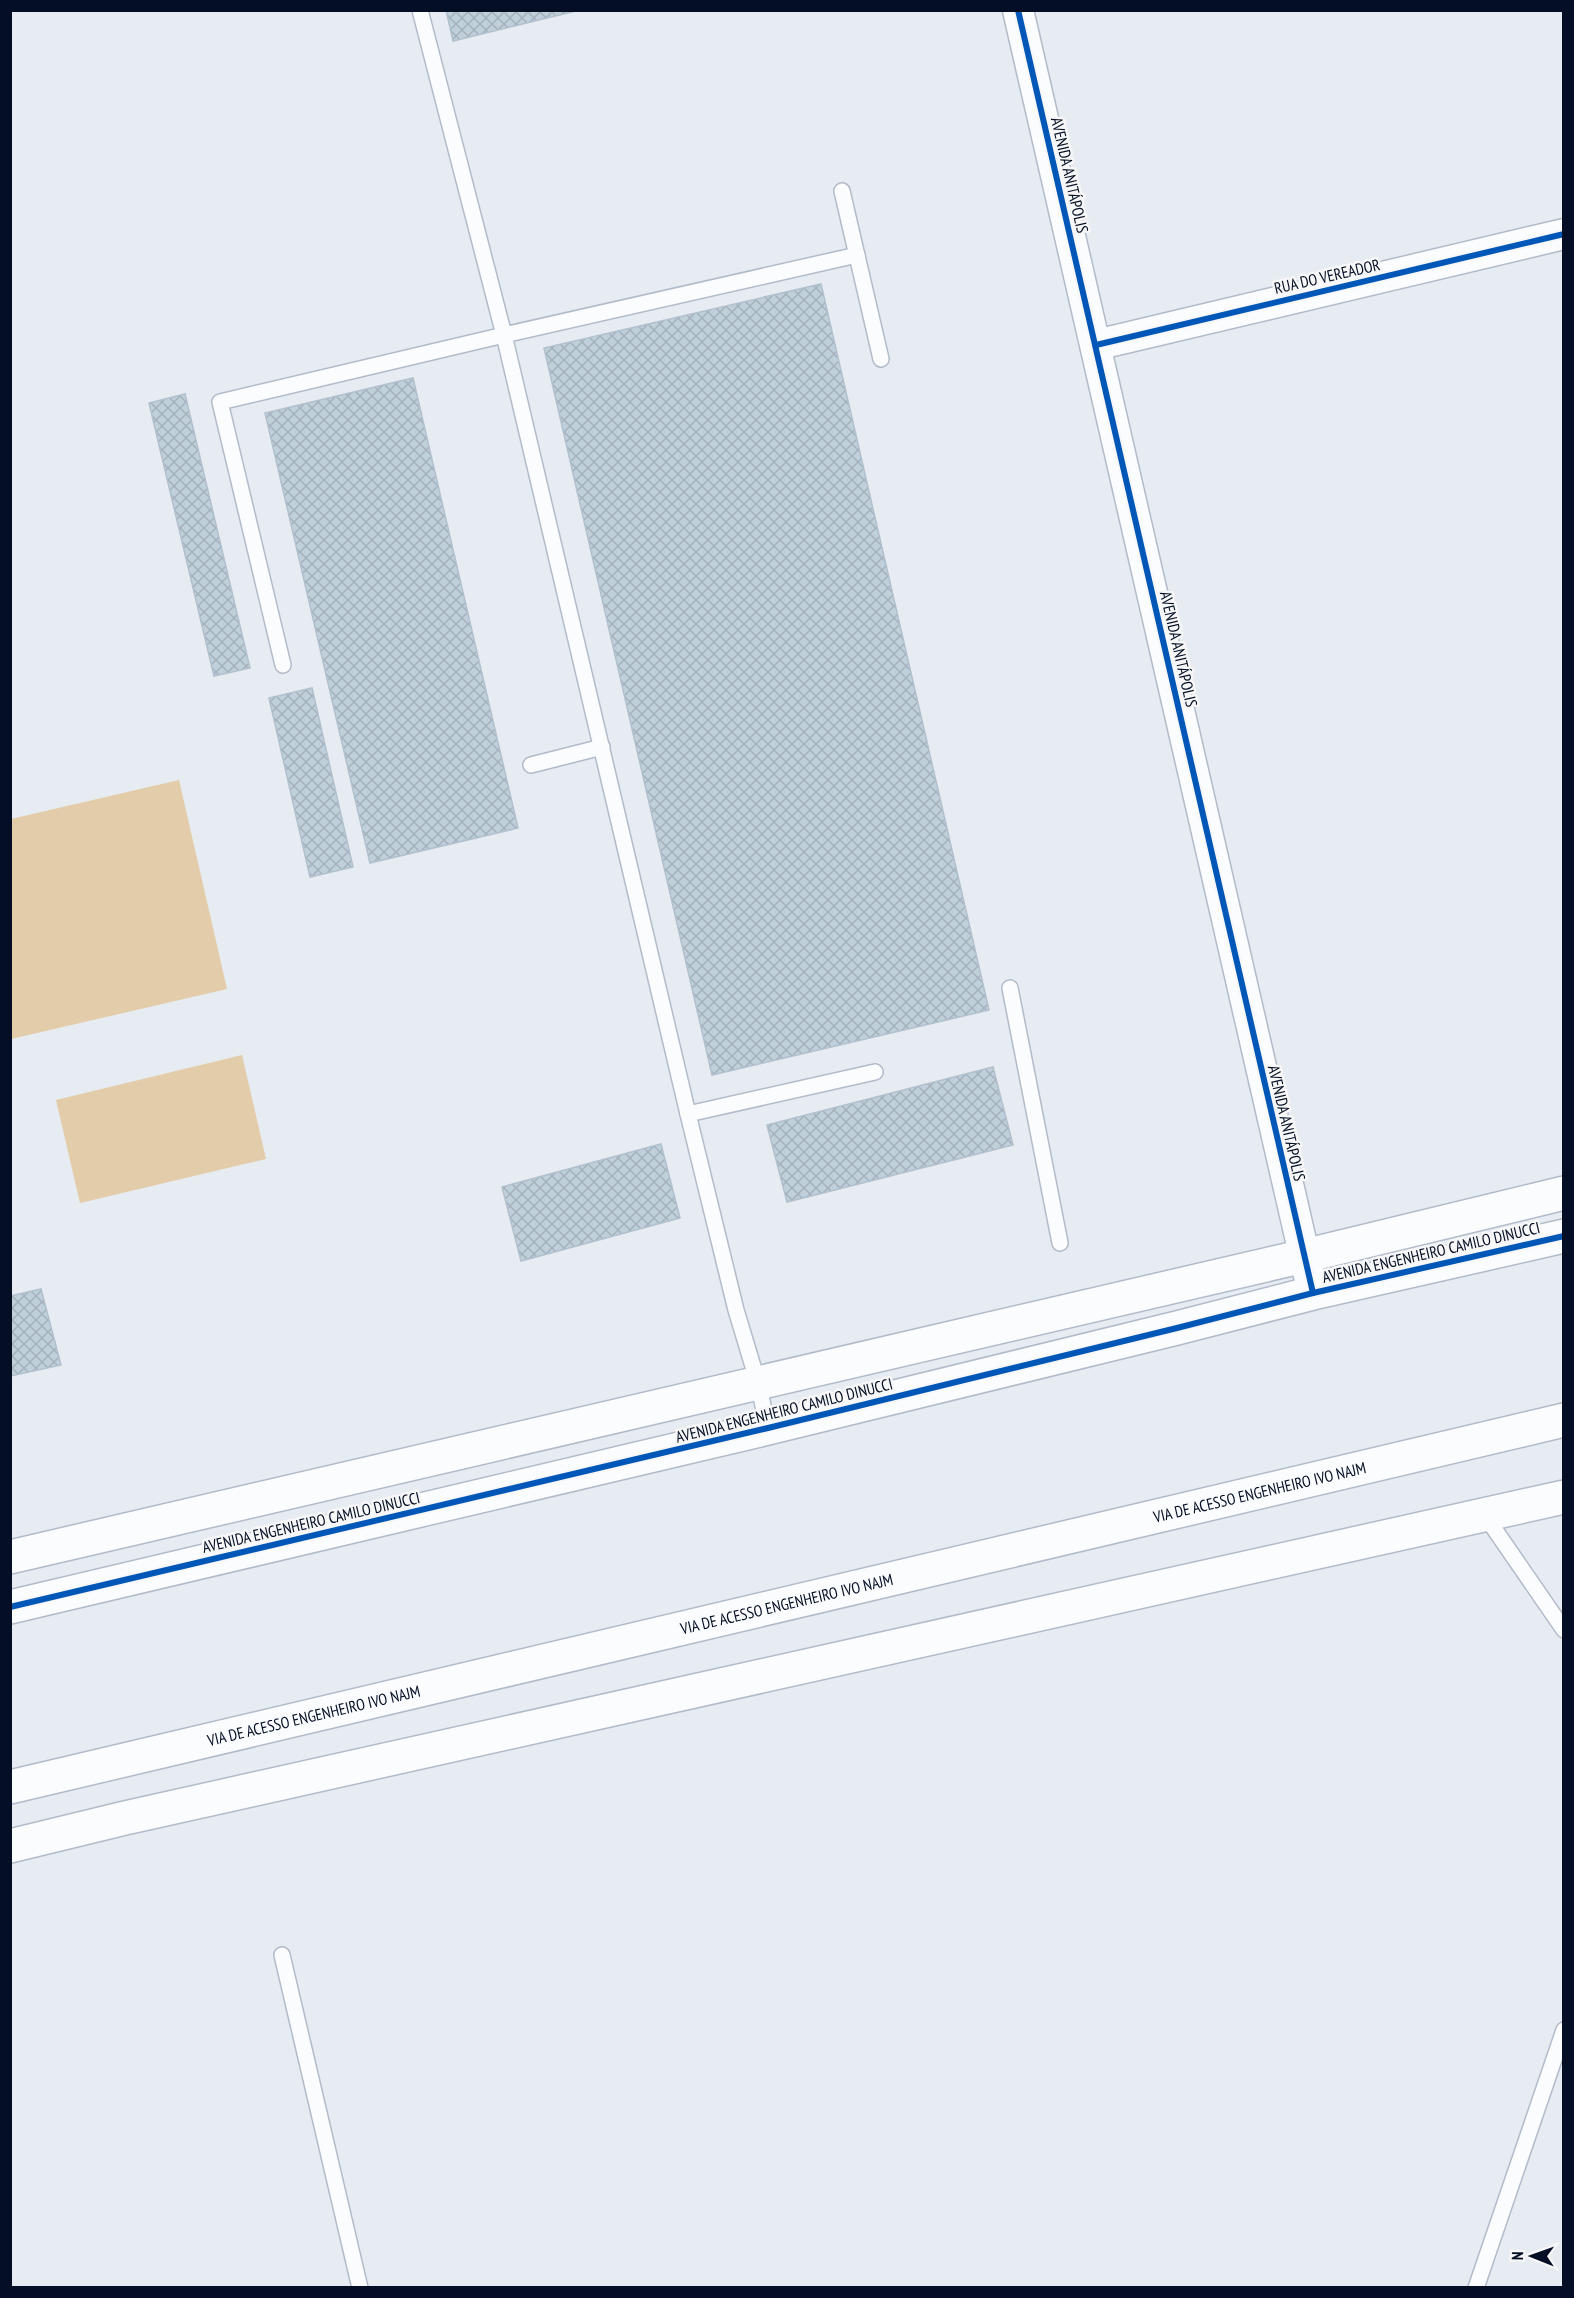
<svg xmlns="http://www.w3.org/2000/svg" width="1574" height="2298" font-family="'PT Sans Narrow',sans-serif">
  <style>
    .pitch { fill: #e2cca9 }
    .building { fill: url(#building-cross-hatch); stroke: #b1c0cc; stroke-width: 1.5 }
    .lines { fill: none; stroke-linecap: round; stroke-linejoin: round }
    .service-casing { stroke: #b2bbca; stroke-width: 18 }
    .minor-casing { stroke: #b2bbca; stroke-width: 33 }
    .tertiary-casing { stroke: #b2bbca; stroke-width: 36 }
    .secondary-casing { stroke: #b2bbca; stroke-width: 36 }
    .service { stroke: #fbfcfd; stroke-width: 15 }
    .minor { stroke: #fbfcfd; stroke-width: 30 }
    .tertiary { stroke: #fbfcfd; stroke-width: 33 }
    .secondary { stroke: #fbfcfd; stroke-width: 33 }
    .cycleway-casing { stroke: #f7f7f7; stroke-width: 10 }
    .cycleway { stroke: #0057b8; stroke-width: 6 }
    .labels { text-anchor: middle; stroke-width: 5; stroke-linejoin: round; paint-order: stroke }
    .street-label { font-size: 16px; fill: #040f25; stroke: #f7f7f7 }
  </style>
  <defs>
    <pattern id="building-cross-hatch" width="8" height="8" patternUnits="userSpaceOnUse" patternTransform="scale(1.5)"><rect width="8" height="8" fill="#c0d0db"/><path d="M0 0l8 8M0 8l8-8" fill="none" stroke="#a3b1bc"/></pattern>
  </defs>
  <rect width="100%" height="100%" fill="#e7ebf2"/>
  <g class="pitch">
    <path d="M179 780 227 989 11 1039V819Z"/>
    <path d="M242 1055 266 1159 80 1203 56 1100Z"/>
  </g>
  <g class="building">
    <path d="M446 10H580L453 41Z"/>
    <path d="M821 284 989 1010 712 1075 544 348Z"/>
    <path d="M413 378 518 828 370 863 265 413Z"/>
    <path d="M185 394 250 668 214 676 149 403Z"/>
    <path d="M312 688 353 867 310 877 269 698Z"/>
    <path d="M993 1067 1013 1145 787 1202 767 1125Z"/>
    <path d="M661 1144 680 1218 521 1261 502 1187Z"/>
    <path d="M41 1289 61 1365 10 1376V1296Z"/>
  </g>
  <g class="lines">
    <defs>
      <g id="service">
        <path d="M420 10 504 335 688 1114 736 1310 758 1383 768 1428"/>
        <path d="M842 191 881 359"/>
        <path d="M283 665 220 402 504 335 857 255"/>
        <path d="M531 765 602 747"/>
        <path d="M1010 988 1060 1243"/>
        <path d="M688 1114 875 1072"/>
        <path d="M1484 1514 1564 1630"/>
        <path d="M282 1955 360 2288"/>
        <path d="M1476 2288 1564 2030"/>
      </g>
      <g id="minor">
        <path d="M1018 10 1313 1293"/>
        <path d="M1096 345 1564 234"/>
      </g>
      <g id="tertiary">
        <path d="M10 1557 1304 1256 1564 1193"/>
        <path d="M10 1607 768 1428 1177 1328 1313 1293 1564 1236"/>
      </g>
      <g id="secondary">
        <path id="s1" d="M10 1787 1564 1420"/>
        <path d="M10 1846 125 1818 1564 1497"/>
      </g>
    </defs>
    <use href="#service" class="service-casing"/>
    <use href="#minor" class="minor-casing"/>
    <use href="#tertiary" class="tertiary-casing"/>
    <use href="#secondary" class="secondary-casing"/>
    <use href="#service" class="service"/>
    <use href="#minor" class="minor"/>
    <use href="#tertiary" class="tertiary"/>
    <use href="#secondary" class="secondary"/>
    <defs>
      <g id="cycleway">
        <path d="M1018 10 1313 1293"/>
        <path d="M1096 345 1564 234"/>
        <path d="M10 1607 768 1428 1177 1328 1313 1293 1564 1236"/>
      </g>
    </defs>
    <use href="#cycleway" class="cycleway-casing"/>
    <use href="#cycleway" class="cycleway"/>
  </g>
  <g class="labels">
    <g class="street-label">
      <text transform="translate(1070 175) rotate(77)" y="6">AVENIDA ANITÁPOLIS</text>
      <text transform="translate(1327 276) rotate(-13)" y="6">RUA DO VEREADOR</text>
      <text transform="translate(1179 649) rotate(77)" y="6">AVENIDA ANITÁPOLIS</text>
      <text transform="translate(1287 1123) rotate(77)" y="6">AVENIDA ANITÁPOLIS</text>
      <text transform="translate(1431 1252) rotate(-13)" y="6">AVENIDA ENGENHEIRO CAMILO DINUCCI</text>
      <text transform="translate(784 1410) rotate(-14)" y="6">AVENIDA ENGENHEIRO CAMILO DINUCCI</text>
      <text dy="6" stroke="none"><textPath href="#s1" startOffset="1284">VIA DE ACESSO ENGENHEIRO IVO NAJM</textPath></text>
      <text transform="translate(311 1522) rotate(-13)" y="6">AVENIDA ENGENHEIRO CAMILO DINUCCI</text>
      <text dy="6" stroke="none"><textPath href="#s1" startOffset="798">VIA DE ACESSO ENGENHEIRO IVO NAJM</textPath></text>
      <text dy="6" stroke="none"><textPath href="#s1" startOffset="312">VIA DE ACESSO ENGENHEIRO IVO NAJM</textPath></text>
    </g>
  </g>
  <rect width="1574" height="2298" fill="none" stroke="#040f25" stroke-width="24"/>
  <g transform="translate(1532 2256) rotate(271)" stroke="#f7f7f7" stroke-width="4.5" paint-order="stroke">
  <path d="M0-4.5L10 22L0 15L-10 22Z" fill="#040f25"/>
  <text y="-9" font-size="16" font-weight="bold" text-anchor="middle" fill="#040f25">N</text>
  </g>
</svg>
